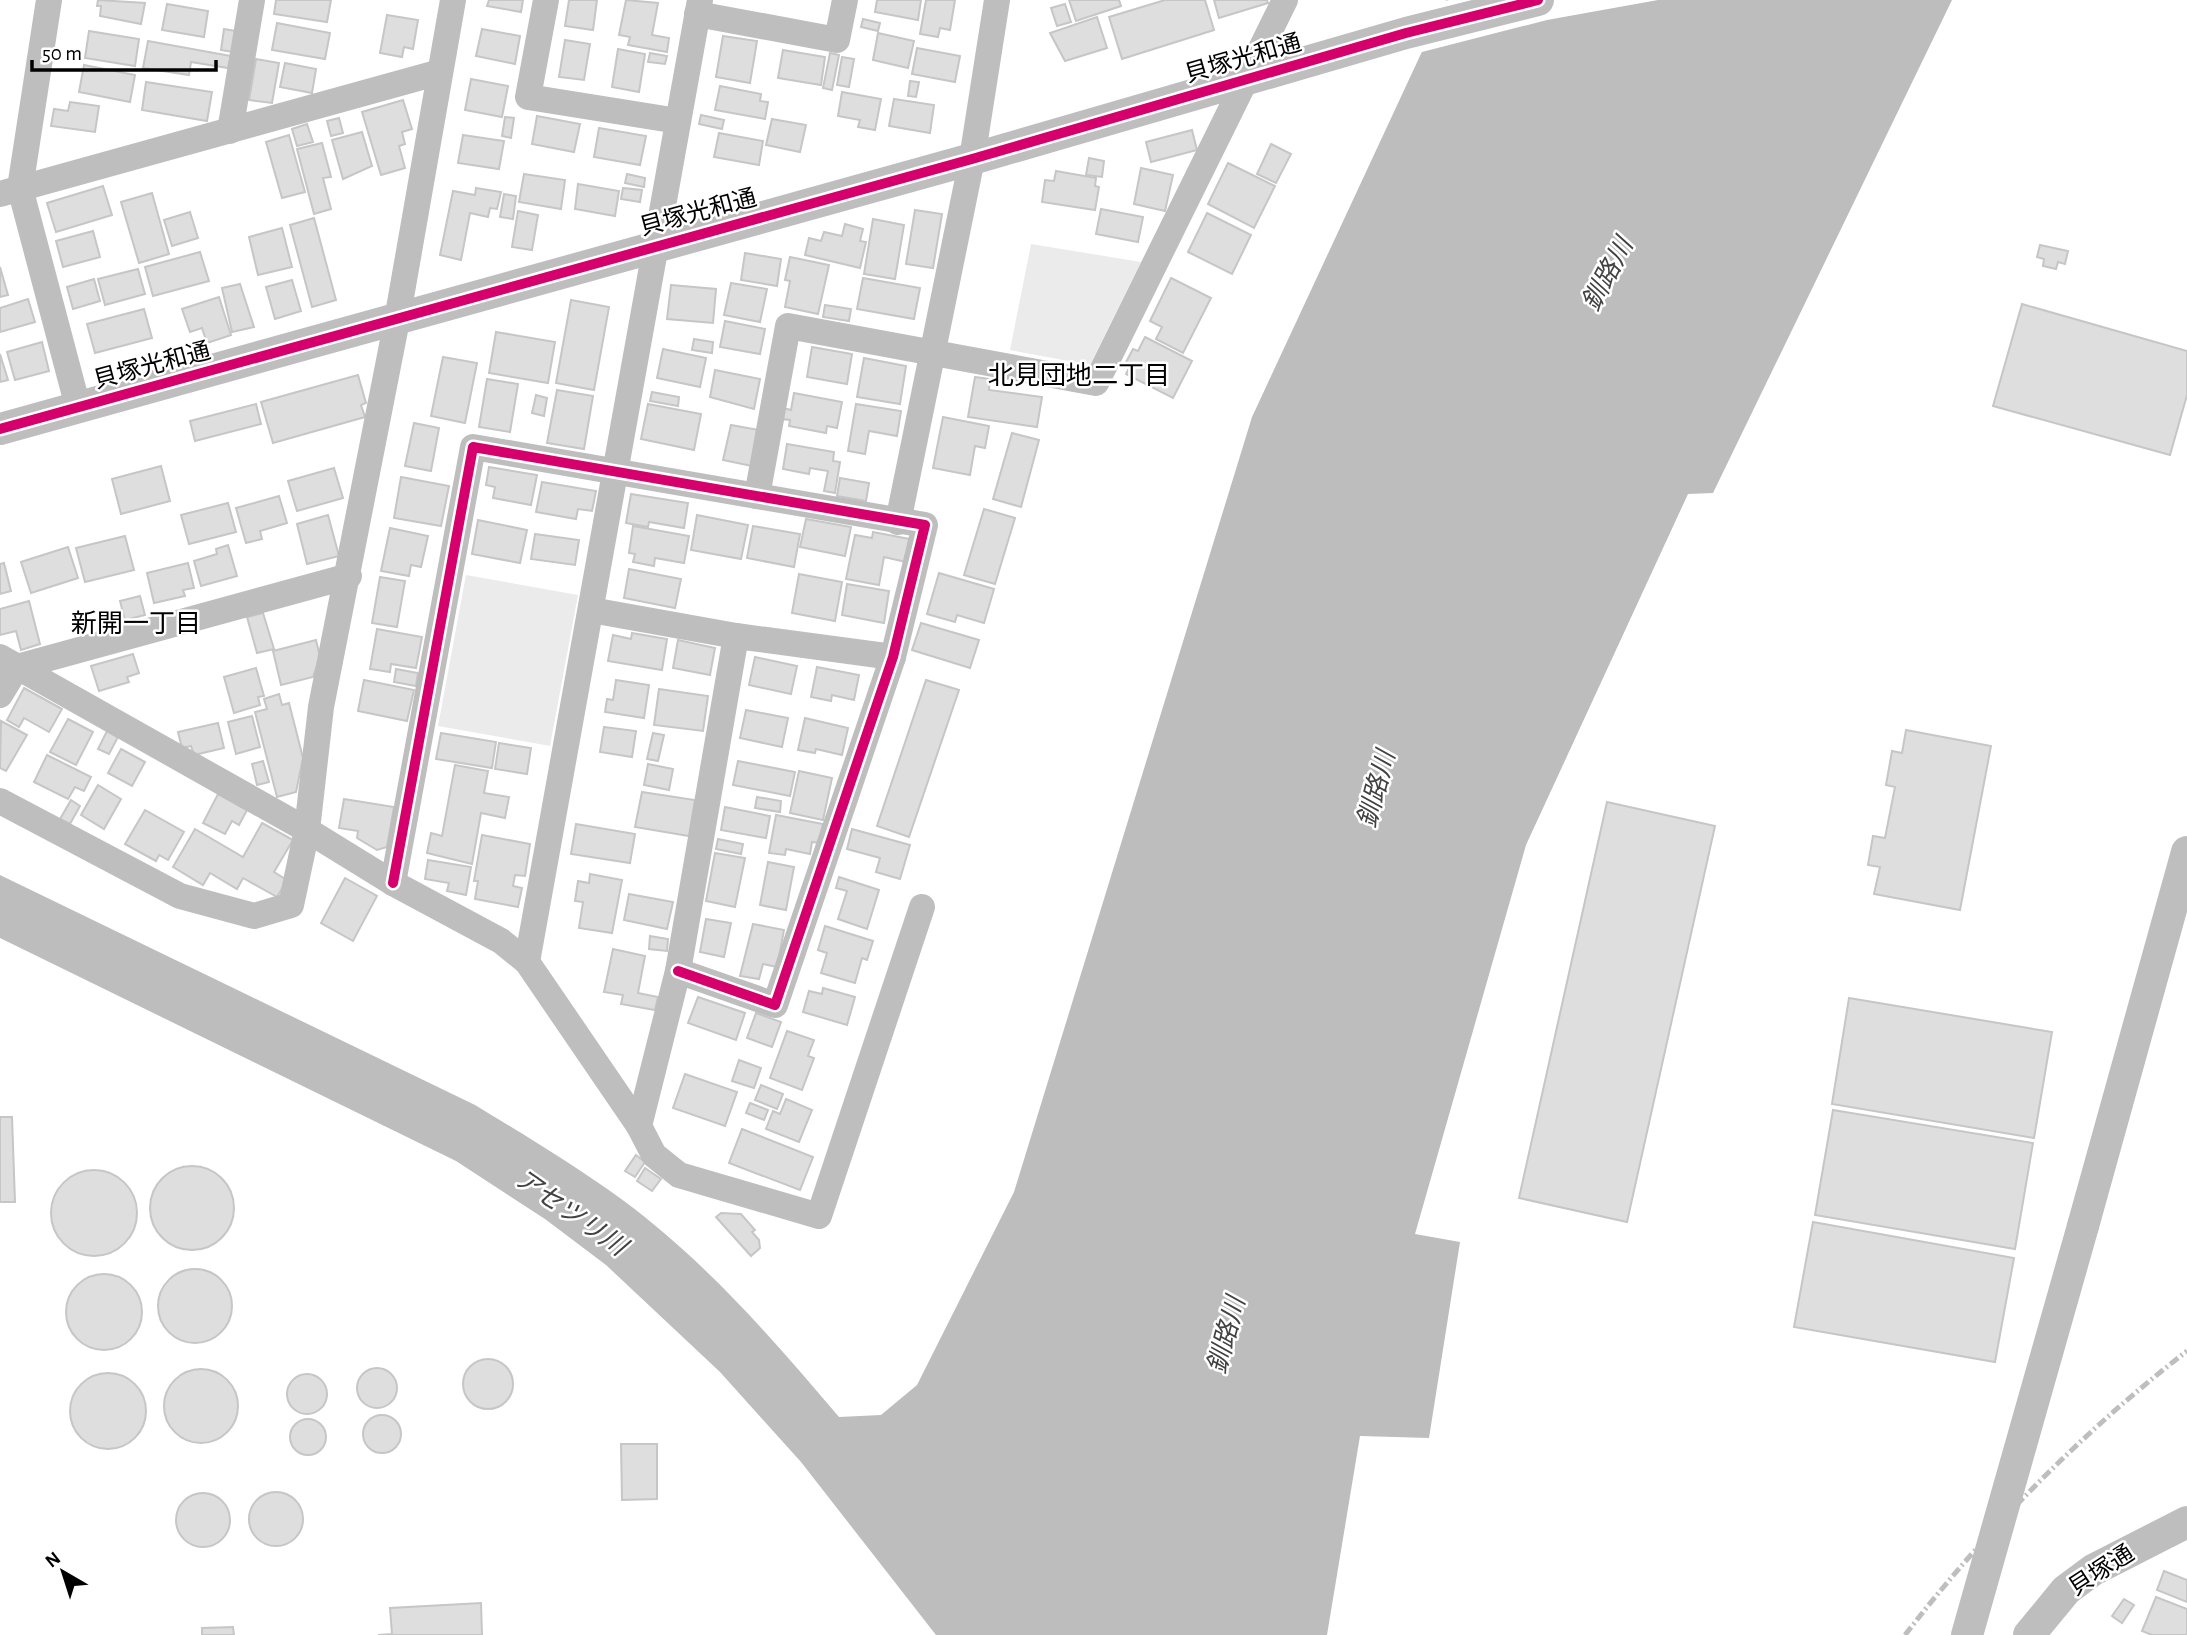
<svg xmlns="http://www.w3.org/2000/svg" width="2187" height="1635" font-family="'Alegreya Sans','Noto Sans JP',sans-serif">
  <style>
    .green { fill: #ebebeb }
    .water { fill: #bdbdbd }
    .pier { fill: #fff }
    .building { fill: #dedede; stroke: #c6c6c6; stroke-width: 2 }
    .lines { fill: none; stroke-linecap: round; stroke-linejoin: round }
    .minor { stroke: #bebebe; stroke-width: 26 }
    .tertiary { stroke: #bebebe; stroke-width: 32 }
    .rail { stroke: #bebebe; stroke-width: 5; stroke-dasharray: 10 3.5 2 3.5; stroke-linecap: butt }
    .tertiary-bridge { stroke: #bebebe; stroke-width: 32 }
    .cycleway-casing { stroke: #fff; stroke-width: 15 }
    .cycleway { stroke: #d6006c; stroke-width: 10 }
    .labels { text-anchor: middle; stroke-width: 5; stroke-linejoin: round; paint-order: stroke }
    .street-label { font-size: 24px; fill: #000; stroke: #fff }
    .water-label { font-size: 26px; font-style: italic; fill: #424242; stroke: #fff }
    .neighbourhood-label { font-size: 26px; fill: #000; stroke: #fff }
  </style>
  <rect width="100%" height="100%" fill="#fff"/>
  <g class="green">
    <path d="M1031 244 1141 262 1090 365 1010 350Z"/>
    <path d="M466 575 578 595 550 746 438 726Z"/>
  </g>
  <path class="water" d="M1446 0H1952L1713 493 1688 494 1526 845 1415 1234 1460 1242 1429 1438 1360 1436 1327 1635H936L801 1462 720 1372 606 1265 545 1219 456 1161 0 938V875L475 1105C526 1136 576 1166 624 1201 706 1262 773 1339 839 1417L881 1415 917 1385 1014 1192 1252 417Z"/>
  <path class="pier" d="M1449 0H1658L1547 20 1418 53 1441 2Z"/>
  <g class="building">
    <path d="M98 0 145 3 141 24 100 16 101 6H97Z"/>
    <path d="M276 0H331L327 22 274 14Z"/>
    <path d="M489 0H523L521 12 487 6Z"/>
    <path d="M569 0H597L593 30 565 26Z"/>
    <path d="M626 0 658 3 652 35 669 38 667 52 628 45 630 37 619 35Z"/>
    <path d="M877 0H921L918 20 875 12Z"/>
    <path d="M926 0H955L950 30 940 28 938 37 920 34Z"/>
    <path d="M1069 0H1119L1121 6 1076 21Z"/>
    <path d="M1165 0H1205L1214 30 1122 59 1109 17Z"/>
    <path d="M1214 0H1267L1268 3 1219 18Z"/>
    <path d="M167 4 208 11 204 37 162 30Z"/>
    <path d="M1065 4 1071 22 1057 26 1051 8Z"/>
    <path d="M387 15 418 20 413 49 404 47 402 57 380 53Z"/>
    <path d="M1097 17 1107 48 1065 61 1050 33Z"/>
    <path d="M863 19 880 23 878 31 861 27Z"/>
    <path d="M277 23 330 33 325 59 272 50Z"/>
    <path d="M224 29 236 31 233 52 221 50Z"/>
    <path d="M482 29 520 36 515 64 476 56Z"/>
    <path d="M89 31 139 39 135 66 85 58Z"/>
    <path d="M878 33 914 41 908 68 873 60Z"/>
    <path d="M723 36 757 41 750 83 716 77Z"/>
    <path d="M565 40 590 44 584 80 559 77Z"/>
    <path d="M148 41 231 56 228 68 191 62 189 75 143 68Z"/>
    <path d="M917 48 960 56 955 82 912 74Z"/>
    <path d="M618 49 645 54 639 92 612 87Z"/>
    <path d="M783 50 825 57 821 85 778 78Z"/>
    <path d="M650 53 667 56 665 64 648 62Z"/>
    <path d="M830 53 839 55 832 90 823 88Z"/>
    <path d="M842 57 854 59 849 87 837 85Z"/>
    <path d="M256 59 279 63 272 103 249 100Z"/>
    <path d="M285 63 316 69 312 93 280 87Z"/>
    <path d="M84 65 135 75 130 102 79 92Z"/>
    <path d="M471 79 508 86 502 117 465 110Z"/>
    <path d="M910 81 919 82 916 97 908 96Z"/>
    <path d="M146 82 212 92 207 121 142 110Z"/>
    <path d="M720 86 761 94 760 101 768 102 765 119 715 110Z"/>
    <path d="M842 92 881 99 875 130 858 127 860 120 838 116Z"/>
    <path d="M894 99 934 105 930 133 889 126Z"/>
    <path d="M403 100 412 129 402 132 405 144 399 146 405 168 381 175 362 112Z"/>
    <path d="M70 102 99 106 95 132 51 126 54 109 68 111Z"/>
    <path d="M701 115 724 120 722 129 699 124Z"/>
    <path d="M537 116 580 124 574 152 532 144Z"/>
    <path d="M505 117 514 118 511 138 502 136Z"/>
    <path d="M339 118 343 133 331 136 327 121Z"/>
    <path d="M772 119 806 125 800 152 766 145Z"/>
    <path d="M307 124 313 142 297 146 292 129Z"/>
    <path d="M599 128 646 136 640 165 594 157Z"/>
    <path d="M1192 130 1197 150 1151 162 1146 142Z"/>
    <path d="M362 132 372 166 343 179 332 140Z"/>
    <path d="M719 133 763 141 759 165 714 157Z"/>
    <path d="M289 135 305 192 282 198 266 142Z"/>
    <path d="M463 135 504 141 499 169 458 163Z"/>
    <path d="M322 143 331 177 323 178 331 209 314 214 297 149Z"/>
    <path d="M1271 144 1291 154 1276 183 1257 174Z"/>
    <path d="M1089 158 1104 161 1102 177 1086 175Z"/>
    <path d="M1228 163 1275 186 1254 228 1208 204Z"/>
    <path d="M1141 168 1173 175 1165 211 1134 204Z"/>
    <path d="M1056 171 1096 178 1095 186 1099 187 1095 210 1042 202 1045 180 1054 181Z"/>
    <path d="M524 174 565 180 561 209 519 202Z"/>
    <path d="M627 174 645 178 644 187 625 183Z"/>
    <path d="M578 184 619 191 615 216 575 209Z"/>
    <path d="M103 186 112 215 56 232 47 203Z"/>
    <path d="M476 188 501 192 497 209 490 208 488 217 470 213 461 260 440 255 453 191 475 195Z"/>
    <path d="M623 188 642 190 640 202 621 199Z"/>
    <path d="M152 193 169 254 139 263 121 202Z"/>
    <path d="M504 194 516 196 513 219 500 217Z"/>
    <path d="M1101 209 1143 217 1138 242 1096 234Z"/>
    <path d="M915 210 942 214 933 268 906 264Z"/>
    <path d="M518 211 538 215 532 250 512 247Z"/>
    <path d="M190 212 198 238 172 246 164 220Z"/>
    <path d="M1207 213 1251 235 1232 274 1188 252Z"/>
    <path d="M314 218 336 300 312 307 290 225Z"/>
    <path d="M873 219 904 225 895 279 864 274Z"/>
    <path d="M845 224 863 229 860 241 866 242 860 268 805 255 809 238 821 241 824 232 842 236Z"/>
    <path d="M282 228 292 267 258 275 249 237Z"/>
    <path d="M93 231 100 257 63 267 56 241Z"/>
    <path d="M2040 245 2068 251 2065 264 2058 262 2056 269 2043 266 2044 259 2037 257Z"/>
    <path d="M200 252 209 281 153 296 145 267Z"/>
    <path d="M745 253 781 259 777 286 741 280Z"/>
    <path d="M790 257 829 265 818 314 785 307 790 281 785 280Z"/>
    <path d="M0 267 8 295 0 297Z"/>
    <path d="M138 269 145 294 105 305 98 279Z"/>
    <path d="M863 278 920 288 914 319 857 309Z"/>
    <path d="M1171 278 1211 298 1183 353 1156 339 1162 327 1150 321Z"/>
    <path d="M94 279 100 301 73 309 67 287Z"/>
    <path d="M292 280 301 311 275 319 266 287Z"/>
    <path d="M731 283 767 289 760 322 724 315Z"/>
    <path d="M240 284 254 327 232 332 222 288Z"/>
    <path d="M671 285 716 289 713 323 667 319Z"/>
    <path d="M219 297 231 335 207 343 202 328 190 332 182 309Z"/>
    <path d="M28 299 35 322 0 332V308Z"/>
    <path d="M571 300 609 307 594 390 556 383Z"/>
    <path d="M2022 304 2187 351V395L2170 455 1993 406Z"/>
    <path d="M825 305 851 309 849 321 823 317Z"/>
    <path d="M144 309 152 338 95 353 87 324Z"/>
    <path d="M725 321 765 329 760 354 720 347Z"/>
    <path d="M496 332 555 342 548 383 489 373Z"/>
    <path d="M1145 337 1192 361 1173 398 1126 374 1130 366 1125 364 1133 349 1138 351Z"/>
    <path d="M694 339 713 342 712 353 692 350Z"/>
    <path d="M42 342 49 371 15 380 7 352Z"/>
    <path d="M812 347 852 354 847 384 807 377Z"/>
    <path d="M663 349 706 358 700 387 657 378Z"/>
    <path d="M0 354 8 380 0 382Z"/>
    <path d="M443 357 477 363 465 423 431 416Z"/>
    <path d="M864 358 906 366 900 404 857 397Z"/>
    <path d="M715 370 760 379 754 409 710 397Z"/>
    <path d="M358 375 366 403 361 405 365 417 273 443 261 402Z"/>
    <path d="M975 377 990 379 989 390 1042 397 1037 427 968 417Z"/>
    <path d="M487 379 518 384 510 432 479 427Z"/>
    <path d="M557 390 593 396 584 449 547 443Z"/>
    <path d="M652 392 679 397 678 406 650 401Z"/>
    <path d="M794 393 842 402 837 428 827 426 826 433 789 426 790 420 781 419 783 408 791 410Z"/>
    <path d="M536 395 547 398 544 416 532 413Z"/>
    <path d="M256 404 261 424 195 441 190 421Z"/>
    <path d="M648 404 701 414 694 450 641 439Z"/>
    <path d="M856 404 901 411 897 436 869 431 865 454 848 451Z"/>
    <path d="M943 417 989 426 985 448 975 446 970 475 933 468Z"/>
    <path d="M414 423 439 428 431 471 405 466Z"/>
    <path d="M731 425 759 430 752 466 723 460Z"/>
    <path d="M1012 433 1039 440 1021 507 993 499Z"/>
    <path d="M787 444 834 452 833 461 840 462 835 493 824 491 828 471 810 468 809 474 783 469Z"/>
    <path d="M161 466 170 501 121 514 112 479Z"/>
    <path d="M489 467 537 475 531 505 493 498 495 487 486 485Z"/>
    <path d="M334 468 343 498 297 511 288 481Z"/>
    <path d="M401 477 449 486 441 526 394 518Z"/>
    <path d="M840 478 869 483 866 501 837 496Z"/>
    <path d="M542 482 596 491 592 511 578 509 576 519 536 512Z"/>
    <path d="M631 494 688 503 684 528 649 522 648 527 626 523Z"/>
    <path d="M279 496 287 523 260 531 262 539 246 543 236 508Z"/>
    <path d="M228 503 236 532 189 544 181 515Z"/>
    <path d="M984 509 1015 518 995 584 964 575Z"/>
    <path d="M328 515 339 556 307 564 297 524Z"/>
    <path d="M697 515 748 525 741 559 691 550Z"/>
    <path d="M806 519 851 527 845 556 800 547Z"/>
    <path d="M478 520 527 530 520 563 472 554Z"/>
    <path d="M633 526 689 536 684 563 655 558 654 566 633 562 635 554 629 553Z"/>
    <path d="M753 526 800 534 794 567 747 558Z"/>
    <path d="M390 528 428 536 421 567 411 565 409 576 381 571Z"/>
    <path d="M873 532 910 539 906 562 884 557 879 585 846 579 855 535 872 538Z"/>
    <path d="M535 534 579 540 575 565 531 559Z"/>
    <path d="M125 536 134 570 85 582 76 548Z"/>
    <path d="M228 545 237 576 201 586 194 561 217 554 216 549Z"/>
    <path d="M68 547 78 578 31 593 21 562Z"/>
    <path d="M4 563 11 591 0 594V564Z"/>
    <path d="M188 563 194 588 183 590 185 596 154 603 147 573Z"/>
    <path d="M629 569 681 579 675 608 624 598Z"/>
    <path d="M939 573 994 589 984 623 957 615 955 622 927 614Z"/>
    <path d="M799 574 842 582 835 621 792 613Z"/>
    <path d="M380 577 405 581 397 627 372 623Z"/>
    <path d="M847 584 889 591 884 623 842 615Z"/>
    <path d="M140 596 145 615 125 620 120 601Z"/>
    <path d="M29 601 40 644 21 650 16 631 0 635V609Z"/>
    <path d="M263 613 274 649 257 653 247 617Z"/>
    <path d="M921 623 979 640 970 668 912 650Z"/>
    <path d="M377 629 422 637 416 668 391 664 390 672 370 669Z"/>
    <path d="M632 633 667 639 662 670 608 661 613 635 631 639Z"/>
    <path d="M316 640 320 657 313 677 281 685 273 651Z"/>
    <path d="M678 640 715 648 710 675 673 668Z"/>
    <path d="M133 654 139 673 127 677 129 682 99 691 91 666Z"/>
    <path d="M755 657 797 666 791 694 749 685Z"/>
    <path d="M817 667 859 675 854 700 832 695 831 701 811 697Z"/>
    <path d="M256 668 264 696 258 697 260 705 234 713 224 677Z"/>
    <path d="M396 669 418 673 416 686 394 682Z"/>
    <path d="M364 680 414 690 407 721 358 711Z"/>
    <path d="M616 680 649 685 644 718 605 712 607 699 613 700Z"/>
    <path d="M926 680 959 690 909 837 877 826Z"/>
    <path d="M24 688 62 709 49 732 24 718 19 727 7 720Z"/>
    <path d="M659 689 708 696 703 731 654 725Z"/>
    <path d="M279 694 282 705 289 703 303 758 296 792 277 797 255 712 267 709 264 699Z"/>
    <path d="M746 710 788 718 782 747 740 738Z"/>
    <path d="M252 716 260 747 236 754 228 722Z"/>
    <path d="M805 718 848 728 842 755 816 749 815 753 798 750Z"/>
    <path d="M68 719 93 732 76 765 50 752Z"/>
    <path d="M1 721 27 735 6 771 0 768Z"/>
    <path d="M218 723 224 748 194 755 191 746 182 748 178 732Z"/>
    <path d="M604 727 636 731 632 757 600 752Z"/>
    <path d="M1906 730 1991 746 1960 910 1874 894 1880 867 1868 865 1873 836 1885 838 1895 787 1886 785 1892 751 1902 753Z"/>
    <path d="M107 731 118 737 109 754 98 749Z"/>
    <path d="M441 733 496 742 492 768 436 759Z"/>
    <path d="M653 733 664 735 658 761 647 759Z"/>
    <path d="M499 743 531 748 527 774 495 769Z"/>
    <path d="M121 749 145 762 132 786 108 773Z"/>
    <path d="M47 755 91 777 84 791 75 787 68 799 34 782Z"/>
    <path d="M263 761 269 782 257 785 252 764Z"/>
    <path d="M738 761 795 772 790 796 733 785Z"/>
    <path d="M648 764 673 769 669 790 644 785Z"/>
    <path d="M455 765 488 771 484 793 509 797 505 818 481 813 472 864 427 853 431 833 442 836Z"/>
    <path d="M799 771 832 778 823 820 790 813Z"/>
    <path d="M98 785 121 799 104 829 81 815Z"/>
    <path d="M642 792 695 800 689 836 635 827Z"/>
    <path d="M218 794 247 810 239 825 232 821 225 834 203 823Z"/>
    <path d="M757 797 781 801 780 812 755 808Z"/>
    <path d="M344 799 394 807 387 847 377 850 357 838 358 831 339 828Z"/>
    <path d="M71 800 80 806 70 824 60 819Z"/>
    <path d="M1607 802 1715 826 1627 1222 1519 1198Z"/>
    <path d="M725 807 770 816 766 838 721 830Z"/>
    <path d="M145 810 184 832 168 860 159 855 156 861 125 844Z"/>
    <path d="M776 815 823 824 819 843 812 842 810 854 786 849 785 855 769 853Z"/>
    <path d="M262 823 293 840 274 872 287 880 277 897 243 878 237 889 210 873 203 885 173 867 195 829 243 857Z"/>
    <path d="M576 824 635 834 630 863 571 854Z"/>
    <path d="M852 829 910 845 900 879 876 872 880 858 847 849Z"/>
    <path d="M482 835 530 844 525 876 515 875 513 886 522 888 518 907 475 899 478 881H474Z"/>
    <path d="M718 839 743 844 741 854 716 849Z"/>
    <path d="M715 853 745 858 735 907 706 901Z"/>
    <path d="M428 860 471 867 466 895 447 891 449 883 425 879Z"/>
    <path d="M768 862 794 867 786 910 760 905Z"/>
    <path d="M590 874 622 880 612 933 579 928 583 902 575 901 578 881 589 883Z"/>
    <path d="M839 877 879 890 867 929 838 919 847 891 836 888Z"/>
    <path d="M345 878 377 896 353 941 321 923Z"/>
    <path d="M629 894 673 902 667 929 624 920Z"/>
    <path d="M706 919 731 923 724 957 700 952Z"/>
    <path d="M753 924 784 930 777 967 763 964 759 979 740 976Z"/>
    <path d="M825 926 873 941 867 960 862 958 855 983 821 973 827 953 818 950Z"/>
    <path d="M650 936 668 939 667 951 649 949Z"/>
    <path d="M613 949 645 956 638 993 658 997 655 1010 621 1004 623 995 604 992Z"/>
    <path d="M823 988 855 997 847 1025 803 1012 809 991 822 994Z"/>
    <path d="M698 997 745 1013 736 1040 688 1023Z"/>
    <path d="M1849 998 2052 1032 2034 1138 1832 1104Z"/>
    <path d="M756 1013 781 1022 772 1047 747 1038Z"/>
    <path d="M787 1031 814 1040 808 1056 814 1058 802 1090 770 1078Z"/>
    <path d="M739 1060 761 1068 754 1088 732 1081Z"/>
    <path d="M685 1074 737 1092 725 1126 673 1108Z"/>
    <path d="M761 1085 783 1094 777 1109 755 1100Z"/>
    <path d="M786 1099 812 1110 799 1142 766 1129 773 1111 780 1114Z"/>
    <path d="M750 1103 768 1110 764 1120 746 1113Z"/>
    <path d="M1833 1110 2033 1143 2015 1249 1815 1215Z"/>
    <path d="M0 1117H12L15 1202H0Z"/>
    <path d="M742 1129 813 1157 800 1190 729 1163Z"/>
    <path d="M636 1155 645 1162 635 1177 625 1171Z"/>
    <circle cx="192" cy="1208" r="42"/>
    <path d="M645 1168 661 1179 652 1191 637 1181Z"/>
    <circle cx="94" cy="1213" r="43"/>
    <path d="M721 1213 741 1214 755 1230 752 1232 759 1240 760 1248 751 1256 716 1217Z"/>
    <path d="M1813 1222 2014 1258 1995 1362 1794 1327Z"/>
    <circle cx="195" cy="1306" r="37"/>
    <circle cx="104" cy="1312" r="38"/>
    <circle cx="488" cy="1384" r="25"/>
    <circle cx="377" cy="1388" r="20"/>
    <circle cx="201" cy="1406" r="37"/>
    <circle cx="108" cy="1411" r="38"/>
    <circle cx="307" cy="1394" r="20"/>
    <circle cx="382" cy="1434" r="19"/>
    <circle cx="308" cy="1437" r="18"/>
    <path d="M621 1444H657V1499L622 1500Z"/>
    <circle cx="276" cy="1519" r="27"/>
    <circle cx="203" cy="1520" r="27"/>
    <path d="M2164 1571 2187 1580V1602L2157 1590Z"/>
    <path d="M2156 1597 2187 1609V1635H2152L2142 1631Z"/>
    <path d="M2124 1599 2134 1605 2122 1623 2112 1616Z"/>
    <path d="M481 1603 482 1635H378L392 1634 390 1608Z"/>
    <path d="M233 1627 234 1635H202V1628Z"/>
  </g>
  <g class="lines">
    <g class="minor">
      <path d="M49 0 20 188 78 407"/>
      <path d="M546 0 528 97 678 121"/>
      <path d="M697 14 837 40 845 0"/>
      <path d="M230 131 252 0"/>
      <path d="M0 194 440 72"/>
      <path d="M757 496 788 326 1096 383 1285 0"/>
      <path d="M898 522 972 159 997 0"/>
      <path d="M591 610 736 636 893 657"/>
      <path d="M0 657 307 830 393 883 501 941 527 962 639 1126 654 1155 679 1175 819 1216 922 907"/>
      <path d="M0 695 17 667 349 576"/>
      <path d="M0 801 180 896 254 916 291 905 307 830 321 707 397 320 453 0"/>
      <path d="M393 883 473 447 925 525 893 657 775 1005 678 971"/>
      <path d="M527 962 700 0"/>
      <path d="M639 1126 678 971 736 636"/>
    </g>
    <g class="tertiary">
      <path d="M0 429 972 159 1406 33 1538 0"/>
      <path d="M2083 1226 2187 852"/>
      <path d="M2029 1635 2066 1590 2093 1570 2187 1522"/>
    </g>
    <path class="rail" d="M1905 1635C1987 1529 2081 1433 2187 1351"/>
    <path class="tertiary-bridge" d="M1967 1635 2083 1226"/>
    <defs>
      <g id="cycleway">
        <path d="M0 429 972 159 1406 33 1538 0"/>
        <path d="M393 883 473 447 925 525 893 657 775 1005 678 971"/>
      </g>
    </defs>
    <use href="#cycleway" class="cycleway-casing"/>
    <use href="#cycleway" class="cycleway"/>
  </g>
  <g class="labels">
    <g class="street-label">
      <text transform="translate(1243 58) rotate(-16)" y="8">貝塚光和通</text>
      <text transform="translate(698 212) rotate(-15)" y="8">貝塚光和通</text>
      <text transform="translate(152 365) rotate(-15)" y="8">貝塚光和通</text>
      <text transform="translate(2101 1570) rotate(-33)" y="8">貝塚通</text>
    </g>
    <g class="water-label">
      <text transform="translate(1607 274) rotate(-62)" y="9">釧路川</text>
      <text transform="translate(1376 789) rotate(-75)" y="9">釧路川</text>
      <text transform="translate(571 1212) rotate(35)" y="9">アセツリ川</text>
      <text transform="translate(1226 1335) rotate(-75)" y="9">釧路川</text>
    </g>
    <g class="neighbourhood-label">
      <text x="1079" y="384">北見団地二丁目</text>
      <text x="136" y="632">新開一丁目</text>
    </g>
  </g>
  <g transform="translate(63 1572) rotate(321)" stroke="#ffffff" stroke-width="5" paint-order="stroke">
  <path d="M0-5L12 26L0 18L-12 26Z" fill="#000000"/>
  <text y="-10" font-size="19" font-weight="bold" text-anchor="middle" fill="#000000">N</text>
  </g>
  <path d="M32 60v10h184v-10" fill="none" stroke="#000000" stroke-width="3.5"/>
  <text x="42" y="60" font-size="21" fill="#000000" stroke="#ffffff" stroke-width="5" paint-order="stroke">50 m</text>
</svg>
